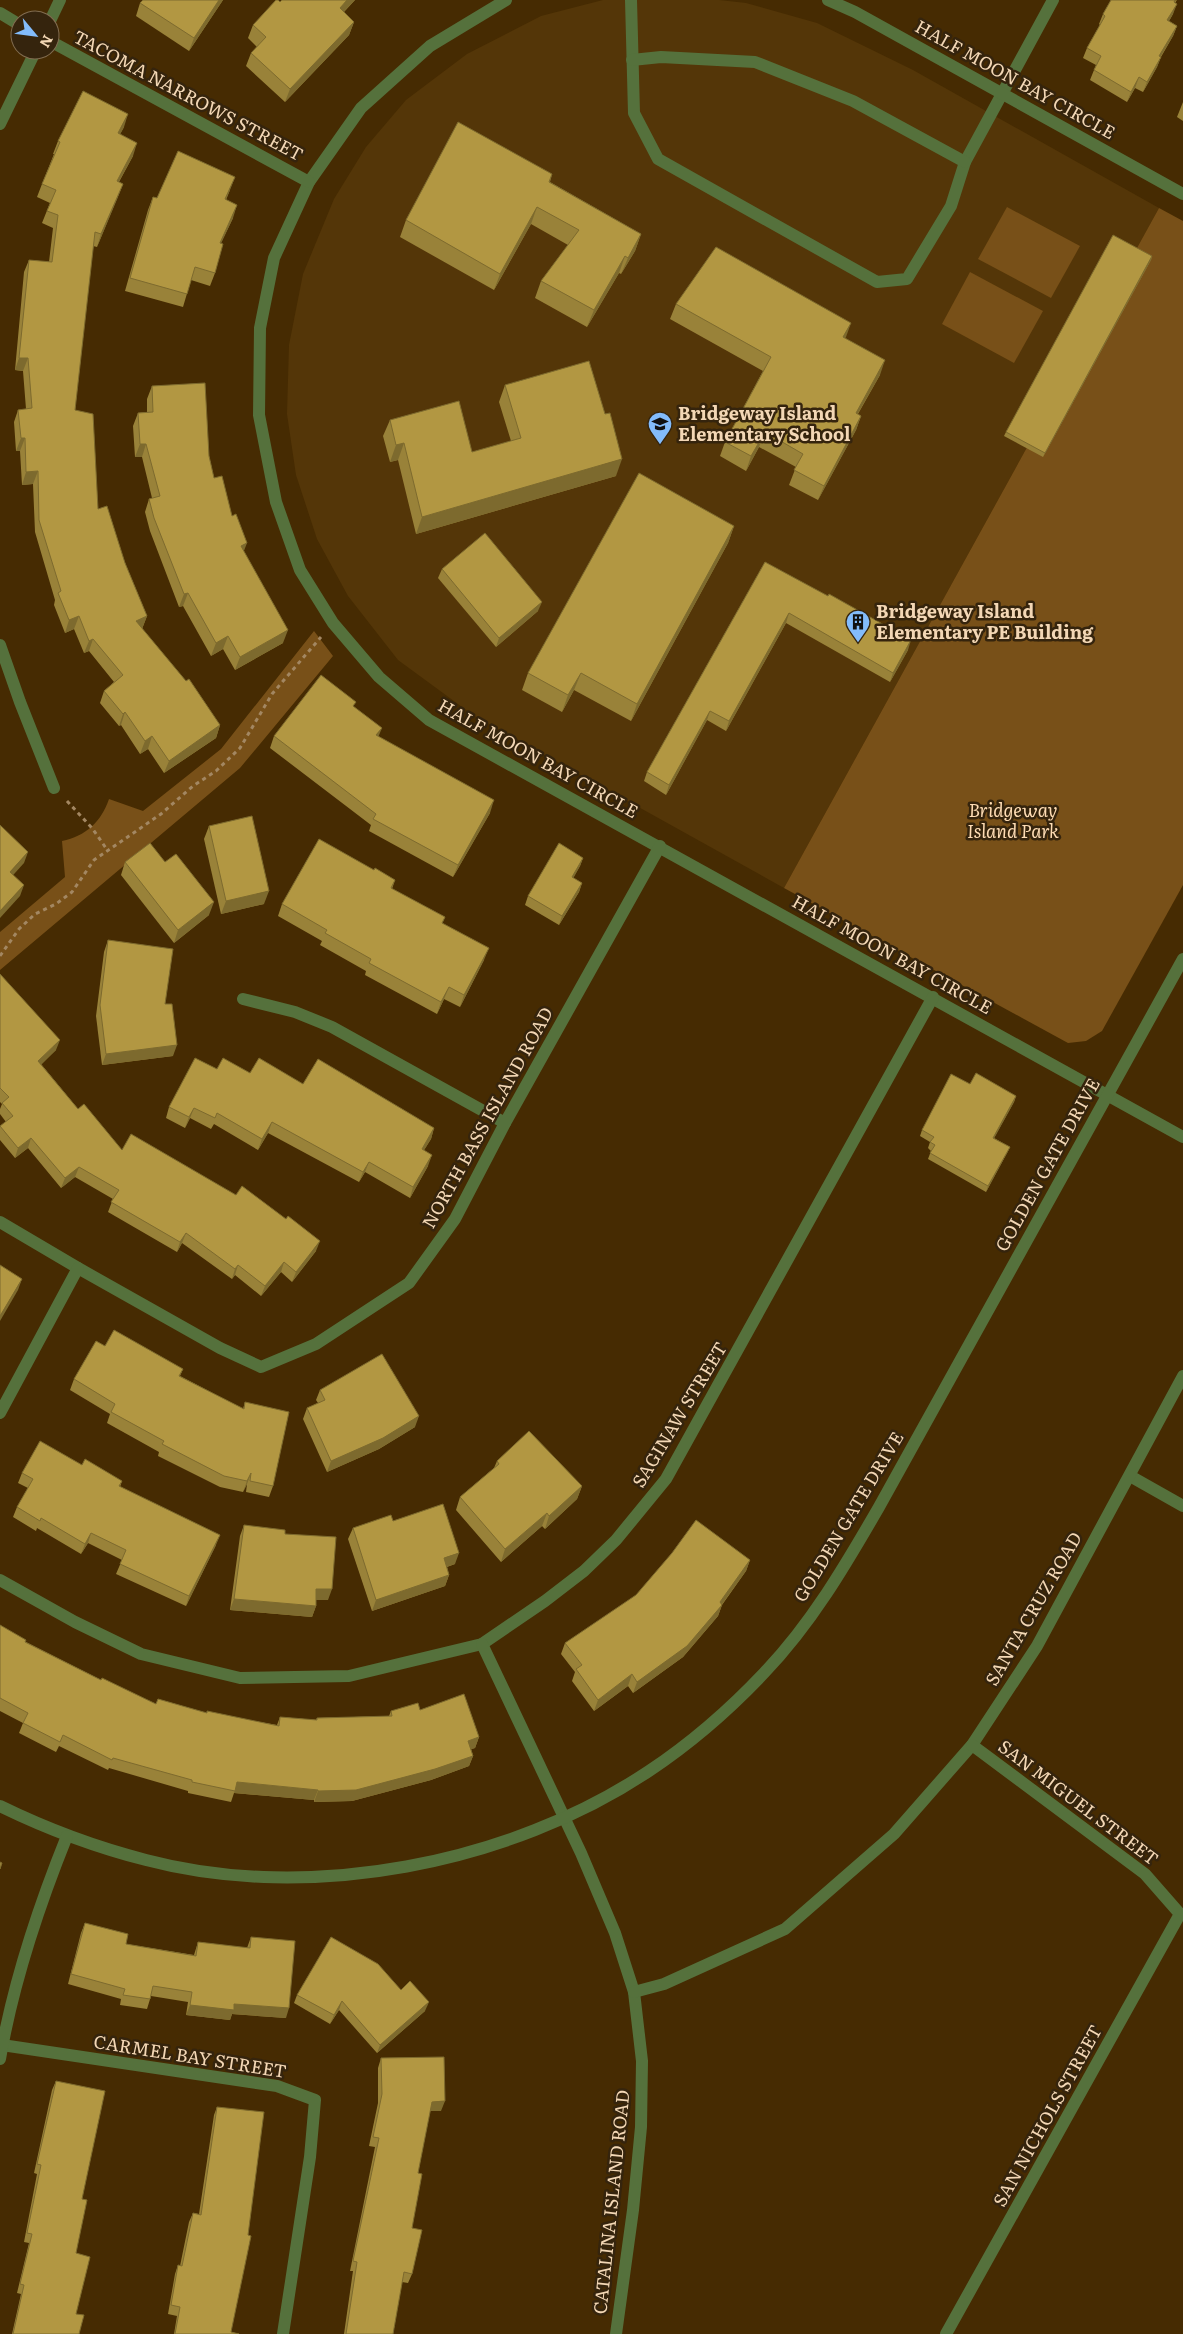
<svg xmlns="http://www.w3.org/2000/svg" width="1183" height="2334" font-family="Literata,serif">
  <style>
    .built { fill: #543608 }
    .green { fill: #785018 }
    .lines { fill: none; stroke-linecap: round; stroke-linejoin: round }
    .path { stroke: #a38762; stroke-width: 3; stroke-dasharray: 4 4; stroke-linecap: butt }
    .minor { stroke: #55713c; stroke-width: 12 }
    .wall { fill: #998239 }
    .shaded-wall { fill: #7d6a2e }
    .building { fill: #b29742; stroke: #7d6a2e }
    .labels { text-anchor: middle; stroke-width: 5; stroke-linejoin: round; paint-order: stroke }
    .street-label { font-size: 18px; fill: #f3d7b5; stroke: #35240d }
    .poi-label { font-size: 18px; font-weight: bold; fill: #f3d7b5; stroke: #35240d; text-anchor: start }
    .park-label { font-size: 18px; font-style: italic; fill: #fedcb4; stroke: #35240d }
  </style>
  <rect width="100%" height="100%" fill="#462b02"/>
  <path class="built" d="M603 0H719L746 3 817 23 913 70 1159 208 784 888 473 715 398 660 348 596 317 539 296 475 287 414 289 345 303 274 334 199 366 147 406 100 467 54 541 16Z"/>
  <g class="green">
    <path d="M1007 207 1080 246 1051 298 978 259Z"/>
    <path d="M1159 208 1183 221V885L1102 1031 1086 1041 1068 1043 784 888Z"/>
    <path d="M970 272 1043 311 1014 363 942 324Z"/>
    <path d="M314 631 333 656 240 768 0 970V932L65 877 62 841C86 836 101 822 109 799L143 811 221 749Z"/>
  </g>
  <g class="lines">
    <g class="path">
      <path d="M67 801 92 828 108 851"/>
      <path d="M0 956 19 929 35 914 56 904 72 892 94 860 161 814 193 786 216 771 240 748 272 694 321 637"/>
    </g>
    <g class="minor">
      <path d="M506 0 430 46 361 108 309 182 274 258 260 328 259 415 276 502 300 570 333 623 379 677 429 720 1183 1137"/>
      <path d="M631 0 634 113 658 159 877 282 907 279 951 206 965 162 1053 0"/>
      <path d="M828 0 855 12 1183 194"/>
      <path d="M0 13 20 25"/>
      <path d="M50 21 60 0"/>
      <path d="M50 41 309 182"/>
      <path d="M632 60 661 57 755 62 853 101 965 162"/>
      <path d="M0 124 36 50"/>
      <path d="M0 645 20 702 54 788"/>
      <path d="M243 999 295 1012 332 1027 505 1123"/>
      <path d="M0 1222 78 1268 220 1348 261 1367 316 1344 409 1283 455 1219 505 1123 660 846"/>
      <path d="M0 1413 78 1268"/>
      <path d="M1130 1476 1183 1506"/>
      <path d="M0 1580 75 1622 141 1654 240 1678 349 1676 482 1644 545 1601 584 1571 616 1540 666 1479 933 997"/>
      <path d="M482 1644 581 1853 615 1933 634 1992 642 2061 641 2127 633 2210 616 2334"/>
      <path d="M0 1806C47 1829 95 1847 146 1860 309 1903 510 1864 649 1771 691 1743 730 1709 764 1673 811 1624 845 1566 879 1507L1183 959"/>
      <path d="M634 1992 664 1984 785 1929 894 1834 972 1745 1037 1646 1183 1376"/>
      <path d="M2 2045 277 2086 315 2100 310 2157 283 2334"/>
      <path d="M0 2059C13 1983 38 1908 67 1836"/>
      <path d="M946 2334 1180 1914 1145 1874 972 1745"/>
    </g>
  </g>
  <g class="wall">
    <path d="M143 0H223L189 51 136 16 140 3Z"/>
    <path d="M282 0H355L344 12 354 22 349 35 285 102 246 66 251 53 257 47 248 38 253 25Z"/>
    <path d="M1177 0 1175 3 1173 14 1169 21 1177 26 1173 36 1161 57 1157 67 1143 92 1135 88 1127 102 1090 80 1096 65 1083 58 1087 48 1100 25 1099 24 1103 14Z"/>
    <path d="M1183 102V121L1177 117Z"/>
    <path d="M124 127 120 134 133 156 119 182 123 184 97 247 93 246 75 410 98 509 125 563 147 616 142 629 220 725 216 738 164 773 148 749 140 754 121 725 119 726 100 703 104 691 114 682 89 651 84 653 74 629 65 633 54 605 55 600 35 532 33 484 22 485 20 451H16L14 422 18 410 26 409 23 371 15 370 24 272 29 260 49 262 53 228 42 223 50 203 37 197 42 184 54 154H53L58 141Z"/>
    <path d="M552 174 550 182 641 234 635 251 621 274 619 273 587 327 535 298 541 281 568 245 531 224 494 290 400 237 406 220Z"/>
    <path d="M230 190 226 200 233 218 221 243 215 273 210 286 191 280 183 307 125 291 148 210 153 197 157 198Z"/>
    <path d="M1152 256 1151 260 1043 457 1004 436 1006 432Z"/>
    <path d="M676 304 845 338 880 375 858 414 861 416 856 430 818 500 789 485 796 467 759 447 746 471 720 456 725 442 763 371 670 319Z"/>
    <path d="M505 385 616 476 416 534 398 460 390 462 383 436 390 420 472 452 511 441 499 402Z"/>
    <path d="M152 386 209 456 214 478 232 516 244 552 283 643 235 670 223 649 211 656 183 606 179 607 150 531 145 512 149 499 152 498 142 457H135L133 426 138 413 147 412V399Z"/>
    <path d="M734 526 728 543 631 721 574 690 562 712 522 690 528 673Z"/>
    <path d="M765 562 908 650 890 682 786 623 726 731 707 720 666 795 644 781 647 772Z"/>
    <path d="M442 569 538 611 496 647 438 578Z"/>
    <path d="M354 707 379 737 490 813 453 877 369 831 371 825 270 748 274 736Z"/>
    <path d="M209 826 264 904 221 914 204 839Z"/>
    <path d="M583 858 580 866 573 878 582 883 579 892 559 925 525 905 528 896Z"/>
    <path d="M125 862H165L209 915 174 943 121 875Z"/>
    <path d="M374 870 395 880 392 889 445 917 442 924 484 960 460 1007 444 999 437 1014 365 975 366 971 320 945 322 941 278 916 282 904Z"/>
    <path d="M108 940 165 1004 173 1056 102 1065 96 1016 104 952Z"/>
    <path d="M0 974 56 1050 41 1064 78 1109 122 1150 316 1251 292 1282 281 1272 261 1296 235 1275 232 1279 182 1243 177 1252 108 1212 113 1199 75 1177 61 1188 28 1148 15 1158 0 1140V1127L6 1122 0 1114V1109L2 1104 0 1102Z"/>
    <path d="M217 1069 250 1073 303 1084 434 1128 431 1139 424 1150 428 1166 410 1198 365 1172 359 1182 268 1133 258 1150 214 1124 211 1129 190 1118 185 1128 166 1118 169 1107Z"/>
    <path d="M970 1084 1016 1096 1014 1102 994 1138 1010 1147 1007 1153 986 1192 928 1159 931 1151 928 1148 930 1142 920 1136 922 1130Z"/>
    <path d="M105 1346 183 1369 180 1376 243 1409 245 1402 273 1486 269 1497 246 1492 247 1484 243 1492 220 1487 158 1456 159 1452 107 1423 110 1414 70 1390 74 1379Z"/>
    <path d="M320 1390 415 1427 379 1449 327 1472 303 1419 307 1408 318 1403 316 1400Z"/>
    <path d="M497 1461 582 1486 577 1499 545 1529 542 1526 501 1562 456 1510 460 1497 494 1468Z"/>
    <path d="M82 1465 122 1481 120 1487 216 1545 186 1606 116 1574 122 1560 88 1543 81 1554 37 1528 36 1531 13 1517 17 1507 28 1488 18 1483 22 1473Z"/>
    <path d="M393 1521 455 1564 447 1567 449 1575 445 1586 372 1611 348 1539 353 1528Z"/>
    <path d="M244 1525 285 1534 328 1600H316V1606L312 1617 230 1610 240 1536Z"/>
    <path d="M750 1560 746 1571 722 1605 718 1616 683 1657 633 1693 628 1686 594 1711 572 1681 575 1672 561 1654 565 1643Z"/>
    <path d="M0 1625 26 1642 101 1680 156 1704 158 1699 207 1713 277 1725 280 1717 316 1720 317 1718 389 1716 391 1711 420 1710 479 1737 475 1748 471 1749 473 1756 469 1766 431 1780 352 1801 314 1802V1800L234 1793 231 1802 188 1793V1791L109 1768 108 1770 59 1746 56 1752 19 1733 23 1723 0 1711Z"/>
    <path d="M85 1923 126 1944 194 1955 198 1942 247 1948 251 1937 286 2018 232 2014 230 2020 186 2015 188 2002 151 1996 147 2009 120 2005 121 1999 68 1984 81 1933Z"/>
    <path d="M401 1990 425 2011 377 2053 339 2010 330 2024 294 2003 297 1995Z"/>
    <path d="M381 2058 441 2111H430L418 2173 412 2228V2274L408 2283 402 2282 393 2334H344L353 2271H350L375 2147 369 2146 378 2103V2068Z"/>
    <path d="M56 2081 82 2199 76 2253V2314L79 2334H12L21 2294 17 2293 29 2243 24 2242 37 2174 34 2173 52 2090Z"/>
    <path d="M217 2107 231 2332 239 2334H174L177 2316 168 2314 175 2274 178 2265 180 2266 189 2222 193 2213 199 2214 214 2115Z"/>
  </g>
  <g class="shaded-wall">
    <path d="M219 0H223L189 51 194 38Z"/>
    <path d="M347 0H355L335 21 340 8Z"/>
    <path d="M1177 4 1173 14 1164 30 1167 20Z"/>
    <path d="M354 22 349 35 285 102 290 89Z"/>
    <path d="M1177 26 1173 36 1155 66 1159 56Z"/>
    <path d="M1161 57 1157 67 1143 92 1147 82Z"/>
    <path d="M1139 77 1135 88 1127 102 1131 92Z"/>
    <path d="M128 114 124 127 114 146 118 133Z"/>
    <path d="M137 143 133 156 112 194 117 181Z"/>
    <path d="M235 177 230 190 220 212 225 199Z"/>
    <path d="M123 184 118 197 97 247 101 234Z"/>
    <path d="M237 205 233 218 215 256 220 243Z"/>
    <path d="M537 207 531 224 494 290 500 274Z"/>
    <path d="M641 234 635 251 621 274 628 258Z"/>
    <path d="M625 256 619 273 587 327 594 310Z"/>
    <path d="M1152 256 1151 260 1043 457 1045 453Z"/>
    <path d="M851 323 846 337 838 352 843 337Z"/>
    <path d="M19 358H28L23 371 15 370Z"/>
    <path d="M885 360 880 375 850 427 856 413Z"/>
    <path d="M861 416 856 430 818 500 824 486Z"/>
    <path d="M765 432 759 447 746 471 751 456Z"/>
    <path d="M21 438H25L20 451H16Z"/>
    <path d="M404 443 398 460 390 462 396 445Z"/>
    <path d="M140 444H146L142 457H135Z"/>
    <path d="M622 459 616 476 416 534 422 517Z"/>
    <path d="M38 471 33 484 22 485 26 472Z"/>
    <path d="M734 526 728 543 631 721 637 704Z"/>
    <path d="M247 543 242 556 241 546Z"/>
    <path d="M188 593 183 606 179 607 184 594Z"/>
    <path d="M542 602 538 611 496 647 499 638Z"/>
    <path d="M789 613 786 623 726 731 729 721Z"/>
    <path d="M79 616 74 629 65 633 69 620Z"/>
    <path d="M147 616 142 629 136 621Z"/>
    <path d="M288 630 283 643 235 670 240 657Z"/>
    <path d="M228 636 223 649 211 656 216 643Z"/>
    <path d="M93 639 89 651 84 653 89 641Z"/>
    <path d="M911 640 908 650 890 682 893 673Z"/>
    <path d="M581 673 574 690 562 712 568 695Z"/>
    <path d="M710 711 707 720 666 795 669 785Z"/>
    <path d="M125 712 121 725 119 726 123 714Z"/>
    <path d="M220 725 216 738 164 773 169 761Z"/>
    <path d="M382 728 377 740 376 735Z"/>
    <path d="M152 736 148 749 140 754 145 741Z"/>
    <path d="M494 800 490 813 453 877 458 865Z"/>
    <path d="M28 852 24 863 6 883 10 872Z"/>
    <path d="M583 858 580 866 569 886 572 877Z"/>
    <path d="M582 883 579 892 559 925 562 916Z"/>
    <path d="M24 885 20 896 0 918V911Z"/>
    <path d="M269 891 264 904 221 914 226 901Z"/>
    <path d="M214 902 209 915 174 943 178 930Z"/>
    <path d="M489 948 484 960 460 1007 464 995Z"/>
    <path d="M449 987 444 999 437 1014 441 1002Z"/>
    <path d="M60 1040 56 1050 35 1071 38 1061Z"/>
    <path d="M177 1045 173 1056 102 1065 106 1054Z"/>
    <path d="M1016 1096 1014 1102 991 1144 993 1138Z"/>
    <path d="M194 1108 190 1118 185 1128 189 1117Z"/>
    <path d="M272 1122 268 1133 258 1150 262 1139Z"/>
    <path d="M434 1128 431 1139 418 1160 422 1149Z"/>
    <path d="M31 1138 28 1148 15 1158 18 1148Z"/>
    <path d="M1010 1147 1007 1153 986 1192 988 1186Z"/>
    <path d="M432 1155 428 1166 410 1198 413 1187Z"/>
    <path d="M369 1162 365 1172 359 1182 363 1172Z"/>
    <path d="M79 1167 75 1177 61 1188 65 1178Z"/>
    <path d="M186 1233 182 1243 177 1252 180 1242Z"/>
    <path d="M320 1241 316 1251 292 1282 296 1272Z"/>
    <path d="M284 1262 281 1272 261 1296 265 1286Z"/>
    <path d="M238 1265 235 1275 232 1279 235 1269Z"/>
    <path d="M22 1279 18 1290 0 1321V1316Z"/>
    <path d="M419 1416 415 1427 379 1449 327 1472 331 1461Z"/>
    <path d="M251 1473 247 1484 243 1492 247 1481Z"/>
    <path d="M582 1486 577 1499 545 1529 549 1516Z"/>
    <path d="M547 1513 542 1526 501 1562 505 1549Z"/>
    <path d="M91 1533 88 1543 81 1554 85 1544Z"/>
    <path d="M220 1535 216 1545 186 1606 189 1596Z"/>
    <path d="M459 1553 455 1564 440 1569 444 1558Z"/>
    <path d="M750 1560 746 1571 720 1607 722 1605 718 1616 683 1657 633 1693 637 1682 720 1602Z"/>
    <path d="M449 1575 445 1586 372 1611 376 1600Z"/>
    <path d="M316 1589H332L328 1600H312Z"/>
    <path d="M234 1599 316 1606 312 1617 230 1610Z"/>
    <path d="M632 1674 628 1686 594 1711 598 1700Z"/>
    <path d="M479 1737 475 1748 464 1752 468 1741Z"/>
    <path d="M473 1756 469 1766 431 1780 352 1801 314 1802 318 1791Z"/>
    <path d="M237 1782 318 1790 314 1800 234 1793Z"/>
    <path d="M342 2001 339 2010 330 2024 334 2015Z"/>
    <path d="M429 2002 425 2011 377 2053 380 2045Z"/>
    <path d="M234 2004 289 2008 286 2018 232 2014 230 2020 186 2015 190 2005Z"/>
    <path d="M445 2101 441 2111H429L432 2102Z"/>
  </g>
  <g class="building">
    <path d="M143 0H219L194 38 140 3Z"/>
    <path d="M276 0H278L280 2 282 0H347L340 8 354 22 290 89 251 53 266 37 253 25Z"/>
    <path d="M1111 0H1175L1174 2 1177 4 1167 20 1177 26 1159 56 1161 57 1147 82 1139 77 1131 92 1094 70 1101 56 1087 48 1105 16 1103 14Z"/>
    <path d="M83 91 128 114 118 133 137 143 117 181 123 184 101 234 95 232 75 410 93 414 98 509 107 506 125 563 147 616 136 621 186 681 189 679 220 725 169 761 152 736 145 741 125 712 123 714 104 691 123 675 93 639 89 641 79 616 69 620 58 593 61 591 39 520 38 471 26 472 25 438H21L18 410 32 408 28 358H19L29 260 52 262 58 215 47 211 56 190 42 184 60 142 58 141Z"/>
    <path d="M458 122 552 174 549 182 641 234 628 258 625 256 594 310 541 281 579 230 537 207 500 274 406 220Z"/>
    <path d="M178 151 235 177 225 199 237 205 220 243 223 244 215 273 195 267 187 294 130 278 153 197 157 198Z"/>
    <path d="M1113 235 1152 256 1045 453 1006 432Z"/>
    <path d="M716 247 851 323 843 337 885 360 856 413 861 416 824 486 794 470 803 454 765 432 751 456 725 442 771 357 676 304Z"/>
    <path d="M589 361 605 414 610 413 622 459 422 517 404 443 396 445 390 420 459 401 472 452 521 438 505 385Z"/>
    <path d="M205 383 209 456 214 478 222 476 232 516 236 514 247 543 241 546 288 630 240 657 228 636 216 643 188 593 184 594 154 518 149 499 160 496 146 444H140L138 413 153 412 152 386Z"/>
    <path d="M639 473 734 526 637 704 581 673 568 695 528 673Z"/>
    <path d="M485 533 542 602 499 638 442 569Z"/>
    <path d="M765 562 828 596 829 594 911 640 893 673 789 613 729 721 710 711 669 785 647 772Z"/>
    <path d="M321 675 356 702 353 706 382 728 376 735 494 800 458 865 373 819 376 814 274 736Z"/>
    <path d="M252 816 269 891 226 901 209 826Z"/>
    <path d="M0 825 28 852 10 872 24 885 0 911Z"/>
    <path d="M319 839 374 870 375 868 395 880 391 888 445 917 442 923 489 948 464 995 449 987 441 1002 369 963 371 959 325 933 327 930 282 904Z"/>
    <path d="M150 843 165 862 176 854 214 902 178 930 125 862Z"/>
    <path d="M559 843 583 858 572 877 582 883 562 916 528 896Z"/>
    <path d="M108 940 173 949 165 1004H172L177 1045 106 1054 100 1005Z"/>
    <path d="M0 974 60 1040 38 1061 78 1109 84 1104 122 1150 131 1134 236 1195 242 1186 286 1219 288 1216 320 1241 296 1272 284 1262 265 1286 238 1265 235 1269 186 1233 180 1242 111 1202 119 1190 79 1167 65 1178 31 1138 18 1148 0 1126 13 1116 2 1103 9 1097 0 1088Z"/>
    <path d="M195 1058 217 1069 223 1058 250 1073 259 1058 303 1084 318 1059 434 1128 422 1149 432 1155 413 1187 369 1162 363 1172 272 1122 262 1139 217 1113 215 1118 194 1108 189 1117 169 1107Z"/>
    <path d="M976 1073 1016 1096 993 1138 1010 1147 988 1186 930 1153 935 1145 930 1142 934 1137 922 1130 951 1074 970 1084Z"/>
    <path d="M0 1265 22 1279 0 1316Z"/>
    <path d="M114 1330 183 1369 179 1376 244 1409 245 1402 289 1412 273 1486 250 1481 251 1473 247 1481 224 1476 162 1444 164 1441 111 1412 115 1404 74 1379 96 1341 105 1346Z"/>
    <path d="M382 1354 419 1416 383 1438 331 1461 307 1408 325 1400 320 1390Z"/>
    <path d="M529 1431 582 1486 549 1516 547 1513 505 1549 460 1497 499 1464 497 1461Z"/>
    <path d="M40 1441 82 1465 85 1459 122 1481 119 1486 220 1535 189 1596 120 1564 126 1550 91 1533 85 1544 41 1518 40 1521 17 1507 33 1479 22 1473Z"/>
    <path d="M443 1504 459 1553 444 1558 449 1575 376 1600 353 1528 391 1515 393 1521Z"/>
    <path d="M696 1520 750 1560 720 1602 722 1605 687 1646 637 1682 632 1674 598 1700 576 1669 582 1665 565 1643 636 1595 672 1553Z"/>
    <path d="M244 1525 285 1530V1534L336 1537 332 1589H316V1606L234 1599Z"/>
    <path d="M0 1625 26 1640 25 1642 101 1680 102 1678 156 1704 158 1699 207 1713V1711L279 1726 280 1717 317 1720V1718L392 1716 391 1711 418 1703 420 1710 464 1694 479 1737 468 1741 473 1756 435 1769 356 1790 318 1791V1790L237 1782 235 1791 192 1782V1780L113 1758 112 1760 63 1735 60 1742 23 1723 28 1713 0 1698Z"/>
    <path d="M0 1862 2 1863 0 1869Z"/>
    <path d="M85 1923 128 1934 126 1944 196 1956 198 1942 250 1948 251 1937 295 1941 289 2008 234 2004V2010L190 2005 192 1992 153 1986 150 1999 123 1995 125 1989 71 1974Z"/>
    <path d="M331 1937 378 1964 401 1990 410 1981 429 2002 380 2045 342 2001 334 2015 297 1995Z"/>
    <path d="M444 2057 445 2101 432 2102 418 2173 422 2174 412 2228 422 2230 412 2274 404 2272 393 2334H346L357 2262 353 2261 379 2138 373 2137 382 2094 381 2058Z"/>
    <path d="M56 2081 105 2091 82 2199 87 2200 76 2253 90 2257 76 2314 84 2315 79 2334H13L24 2285 20 2284 32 2234 27 2233 41 2165 37 2164Z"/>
    <path d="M217 2107 264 2112 248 2235 251 2236 231 2332 239 2334H175L180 2307 171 2305 178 2265 182 2266 193 2213 201 2215Z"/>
  </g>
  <defs>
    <symbol id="school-pin" viewBox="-11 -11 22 30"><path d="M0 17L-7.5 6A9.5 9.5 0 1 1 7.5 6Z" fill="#83bcfb" stroke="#35240d"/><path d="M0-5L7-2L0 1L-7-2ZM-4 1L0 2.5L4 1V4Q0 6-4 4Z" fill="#111"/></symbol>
    <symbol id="building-pin" viewBox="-11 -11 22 30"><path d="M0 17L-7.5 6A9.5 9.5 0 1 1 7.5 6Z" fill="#83bcfb" stroke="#35240d"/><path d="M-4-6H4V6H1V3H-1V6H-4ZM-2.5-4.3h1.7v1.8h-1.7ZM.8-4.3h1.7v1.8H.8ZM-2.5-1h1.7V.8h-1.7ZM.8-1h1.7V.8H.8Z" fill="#111"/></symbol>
  </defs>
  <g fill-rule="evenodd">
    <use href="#school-pin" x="646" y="410" width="28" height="38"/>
    <use href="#building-pin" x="844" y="608" width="28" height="38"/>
  </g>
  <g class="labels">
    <g class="street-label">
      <text transform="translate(1015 80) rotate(29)" y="6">HALF MOON BAY CIRCLE</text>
      <text transform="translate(188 96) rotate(28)" y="6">TACOMA NARROWS STREET</text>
      <text transform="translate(538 759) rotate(29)" y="6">HALF MOON BAY CIRCLE</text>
      <text transform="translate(892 955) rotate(29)" y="6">HALF MOON BAY CIRCLE</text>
      <text transform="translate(488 1118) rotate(-61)" y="6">NORTH BASS ISLAND ROAD</text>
      <text transform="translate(1048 1165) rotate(-61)" y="6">GOLDEN GATE DRIVE</text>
      <text transform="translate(680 1415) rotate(-59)" y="6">SAGINAW STREET</text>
      <text transform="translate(849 1517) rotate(-59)" y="6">GOLDEN GATE DRIVE</text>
      <text transform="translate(1034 1609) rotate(-60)" y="6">SANTA CRUZ ROAD</text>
      <text transform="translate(1078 1803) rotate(37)" y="6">SAN MIGUEL STREET</text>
      <text transform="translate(190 2057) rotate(9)" y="6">CARMEL BAY STREET</text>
      <text transform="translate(1048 2116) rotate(-61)" y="6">SAN NICHOLS STREET</text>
      <text transform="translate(612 2202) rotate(-84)" y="6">CATALINA ISLAND ROAD</text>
    </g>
    <g class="poi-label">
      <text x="678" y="420">Bridgeway Island<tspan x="678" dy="21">Elementary School</tspan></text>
      <text x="876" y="618">Bridgeway Island<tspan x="876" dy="21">Elementary PE Building</tspan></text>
    </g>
    <g class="park-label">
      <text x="1013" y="817">Bridgeway<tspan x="1013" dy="21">Island Park</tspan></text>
    </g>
  </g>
  <g transform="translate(35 35) rotate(119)"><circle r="24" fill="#35240d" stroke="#816c50"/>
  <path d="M0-4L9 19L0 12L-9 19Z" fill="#83bcfb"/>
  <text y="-8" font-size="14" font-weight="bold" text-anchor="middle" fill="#f3d7b5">N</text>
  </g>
</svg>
